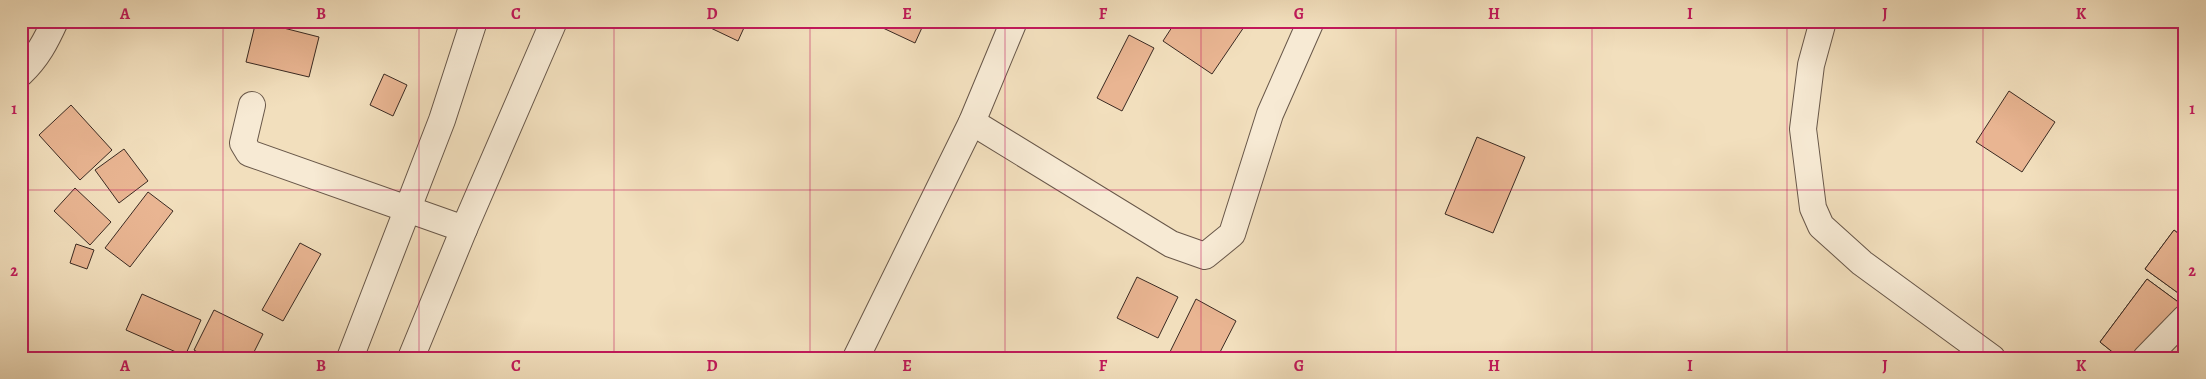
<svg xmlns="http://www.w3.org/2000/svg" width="2206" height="379" font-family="Alegreya,serif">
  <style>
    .building { fill: #e9b592; stroke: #3a2a22 }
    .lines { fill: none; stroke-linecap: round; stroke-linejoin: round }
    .minor-casing { stroke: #685749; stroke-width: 28 }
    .minor { stroke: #f7ead4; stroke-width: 26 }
    .grid { fill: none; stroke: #c2185b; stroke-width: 1; stroke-opacity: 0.55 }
    .neatline { fill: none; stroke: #c2185b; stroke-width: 2 }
    .grid-label { font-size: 16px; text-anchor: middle; font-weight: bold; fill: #c2185b }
  </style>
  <rect width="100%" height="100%" fill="#f2dfbd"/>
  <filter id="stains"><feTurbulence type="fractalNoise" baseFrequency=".004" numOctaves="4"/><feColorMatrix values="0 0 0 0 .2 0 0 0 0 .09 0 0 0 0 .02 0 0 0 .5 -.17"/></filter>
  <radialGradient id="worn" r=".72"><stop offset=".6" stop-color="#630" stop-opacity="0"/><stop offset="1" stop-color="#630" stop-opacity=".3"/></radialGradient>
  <g class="building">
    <path d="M256 21 319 37 309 77 246 62Z"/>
    <path d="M696 21H747L738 41Z"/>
    <path d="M868 21H925L915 43Z"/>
    <path d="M1176 21H1236L1244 27 1212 74 1163 41Z"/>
    <path d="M1129 35 1154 48 1122 111 1097 98Z"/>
    <path d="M384 74 407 85 393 116 370 105Z"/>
    <path d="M2009 91 2055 122 2022 172 1976 142Z"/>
    <path d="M71 105 112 150 80 180 39 135Z"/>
    <path d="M1477 137 1525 157 1493 233 1445 214Z"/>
    <path d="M124 149 148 181 119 203 95 170Z"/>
    <path d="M75 188 111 222 90 245 54 211Z"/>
    <path d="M148 192 173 211 130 267 105 248Z"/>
    <path d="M2174 230 2185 239V298L2145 269Z"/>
    <path d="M2174 230 2185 239V298L2145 269Z"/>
    <path d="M300 243 321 254 283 321 262 310Z"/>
    <path d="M76 244 94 250 87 269 70 263Z"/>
    <path d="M1137 277 1178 297 1158 338 1117 318Z"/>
    <path d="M2147 279 2185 307 2150 358H2120L2100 342Z"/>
    <path d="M2147 279 2185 307 2150 358H2120L2100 342Z"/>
    <path d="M142 294 201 320 185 356 126 330Z"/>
    <path d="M1196 299 1236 321 1217 358H1167Z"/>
    <path d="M214 310 263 334 251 358H208L194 350Z"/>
  </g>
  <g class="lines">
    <defs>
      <g id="minor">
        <path d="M1823 21 1811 65 1803 129 1813 208 1821 226 1862 263 1992 358"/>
        <path d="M21 73C37 58 46 41 55 21"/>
        <path d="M252 105 243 143 249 153 464 229"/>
        <path d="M972 122 1171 244 1205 256 1232 234 1270 114 1311 21"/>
        <path d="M350 358 442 120 474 21"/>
        <path d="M411 358 464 229 554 21"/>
        <path d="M856 358 972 122 1014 21"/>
        <path d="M2146 358 2185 318"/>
      </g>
    </defs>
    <use href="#minor" class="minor-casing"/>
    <use href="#minor" class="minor"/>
  </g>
  <path class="grid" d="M223 21V358M419 21V358M614 21V358M810 21V358M1005 21V358M1201 21V358M1396 21V358M1592 21V358M1787 21V358M1983 21V358M21 190H2185"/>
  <rect width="2206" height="379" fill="none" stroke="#f2dfbd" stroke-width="55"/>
  <rect x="28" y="28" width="2150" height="324" class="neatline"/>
  <g class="grid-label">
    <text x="125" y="19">A</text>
    <text x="321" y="19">B</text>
    <text x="516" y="19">C</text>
    <text x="712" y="19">D</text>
    <text x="907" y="19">E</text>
    <text x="1103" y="19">F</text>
    <text x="1299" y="19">G</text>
    <text x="1494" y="19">H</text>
    <text x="1690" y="19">I</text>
    <text x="1885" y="19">J</text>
    <text x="2081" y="19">K</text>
    <text x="14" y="114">1</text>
    <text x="2192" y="114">1</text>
    <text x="14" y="276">2</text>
    <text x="2192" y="276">2</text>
    <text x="125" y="371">A</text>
    <text x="321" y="371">B</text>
    <text x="516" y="371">C</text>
    <text x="712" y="371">D</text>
    <text x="907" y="371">E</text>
    <text x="1103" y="371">F</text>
    <text x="1299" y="371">G</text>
    <text x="1494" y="371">H</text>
    <text x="1690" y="371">I</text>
    <text x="1885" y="371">J</text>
    <text x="2081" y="371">K</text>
  </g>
  <rect width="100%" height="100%" filter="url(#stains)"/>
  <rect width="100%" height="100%" fill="url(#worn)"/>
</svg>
